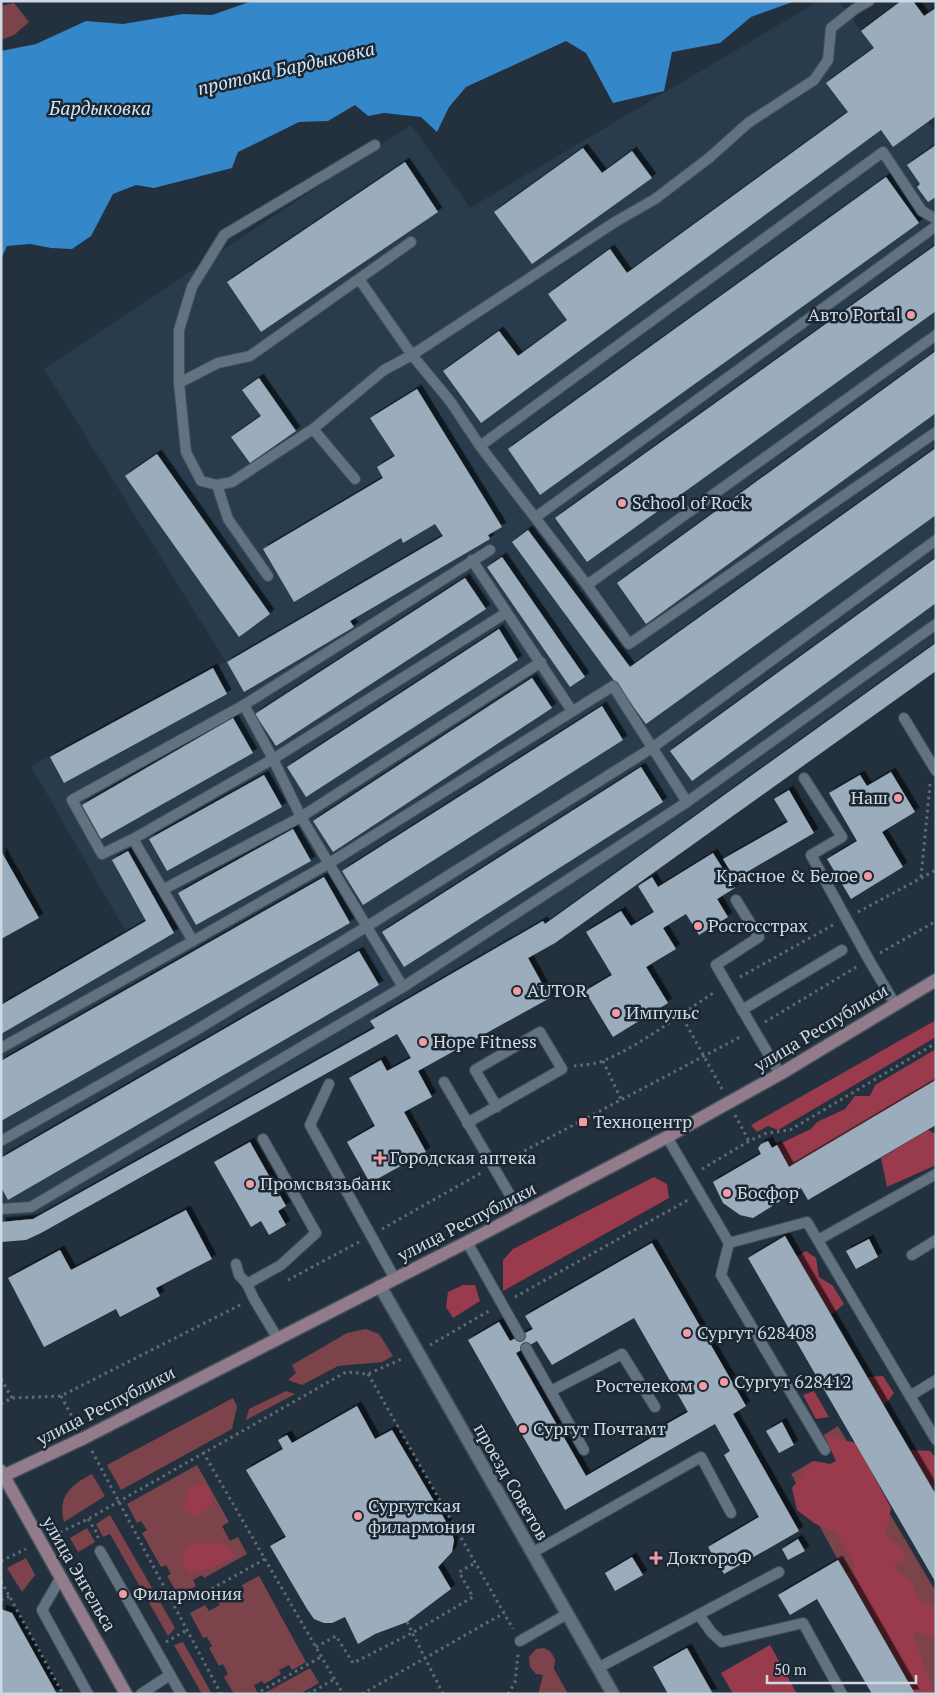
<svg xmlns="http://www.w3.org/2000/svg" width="937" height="1695" font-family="'PT Serif',serif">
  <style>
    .built { fill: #293c4d }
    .green { fill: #7c434b }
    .forest { fill: #993b4c }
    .water { fill: #3487c8 }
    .building { fill: #9bacbc; fill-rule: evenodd; filter: url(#shadow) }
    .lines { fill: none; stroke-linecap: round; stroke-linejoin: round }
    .service-casing { stroke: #434f59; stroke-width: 12 }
    .minor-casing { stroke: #434f59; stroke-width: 15 }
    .secondary-casing { stroke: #434f59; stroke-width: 15 }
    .path { stroke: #606c77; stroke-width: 3; stroke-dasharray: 2.5 4; stroke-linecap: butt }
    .service { stroke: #637281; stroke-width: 10 }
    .minor { stroke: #637281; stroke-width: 12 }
    .secondary { stroke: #927c8b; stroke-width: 12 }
    .poi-dot { fill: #f49aa5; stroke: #1a2733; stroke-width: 2 }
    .labels { text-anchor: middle; stroke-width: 5; stroke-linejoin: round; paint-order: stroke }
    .poi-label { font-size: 18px; fill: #d0d9e1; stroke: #1a2733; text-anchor: start }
    .street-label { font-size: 18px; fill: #d0d9e1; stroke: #1a2733 }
    .water-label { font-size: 19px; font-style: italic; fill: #d3e6f7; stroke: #1a2733 }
  </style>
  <defs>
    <filter id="shadow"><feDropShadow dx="4.5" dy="-4.5" stdDeviation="0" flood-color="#0009"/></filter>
  </defs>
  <rect width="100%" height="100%" fill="#23313e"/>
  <path class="built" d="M819 1H839L936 133V671L555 942 382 1042 41 1233 26 1240 1 1242V1005L126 932 31 766 213 668 226 662 44 369 411 125 470 208Z"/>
  <g class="green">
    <path d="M14 3 29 22 14 35 1 40V6Z"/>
    <path d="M366 1329 379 1334 393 1356 382 1362 338 1366 302 1385 288 1380 296 1373 292 1365 347 1333Z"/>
    <path d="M286 1391 295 1394 246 1420 249 1409Z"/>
    <path d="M233 1398 237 1406 232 1429 121 1490 107 1465Z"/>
    <path d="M838 1426 936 1592V1694H915L838 1560 791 1474 813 1461 830 1464 836 1461 824 1435Z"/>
    <path d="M197 1465 229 1522 222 1526 230 1541 238 1537 247 1554 204 1578 202 1575 193 1580 196 1586 179 1596 167 1576 171 1574 166 1565 161 1567 142 1533 147 1530 141 1521 137 1523 127 1504Z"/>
    <path d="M92 1474 105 1496 64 1522C57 1496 71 1485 92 1474Z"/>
    <path d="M110 1515 175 1628 168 1636 110 1534 103 1537 96 1524Z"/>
    <path d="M87 1528 95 1542 78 1552 70 1538Z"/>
    <path d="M26 1558 35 1575 22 1592 7 1568Z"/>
    <path d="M259 1576 306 1662 292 1670 289 1665 279 1670 281 1674 264 1684 262 1681 254 1685 258 1694H234L224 1677 228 1674 223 1664 219 1666 209 1648 212 1646 207 1637 203 1638 190 1613 205 1605 209 1611 220 1605 217 1600 232 1591 234 1595 244 1590 242 1585Z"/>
    <path d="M183 1642 212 1694H202L174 1645Z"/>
    <path d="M544 1648 550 1651 555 1659 554 1669 568 1694H538L543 1675 536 1674 530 1667 529 1657 536 1649Z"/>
    <path d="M310 1668 319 1683 300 1694H263Z"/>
  </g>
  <g class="forest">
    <path d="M936 1020V1037L778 1130 768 1126 757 1132 751 1125Z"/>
    <path d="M936 1049V1080L789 1167 777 1145 811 1129 817 1122 845 1109 855 1096H870L875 1085Z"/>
    <path d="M928 1130 936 1134V1165L887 1187 881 1158Z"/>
    <path d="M654 1177 667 1184 669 1198 503 1291V1260L513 1249Z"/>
    <path d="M806 1251 816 1258 819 1277 833 1286 844 1304 831 1315 797 1256Z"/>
    <path d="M463 1285H475L480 1301 453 1318 446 1307 448 1292Z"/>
    <path d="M883 1376 894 1393 884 1406 867 1377Z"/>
    <path d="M814 1391 829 1417 816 1419 803 1395Z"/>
    <path d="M824 1435 856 1443 891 1508 885 1534 904 1552 903 1562 892 1567 912 1582 916 1598 936 1608V1639L912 1631 933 1690V1694H915L851 1582 854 1564 836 1533 814 1523 797 1510 792 1488 813 1461 830 1464 837 1461Z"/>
    <path d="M909 1450 930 1451 936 1458V1495Z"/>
    <path d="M198 1483 210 1488 212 1504 198 1517 183 1509 187 1491Z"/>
    <path d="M201 1543H225L235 1557 214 1567 189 1573 182 1565 186 1546Z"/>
    <path d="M770 1645 797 1694H733L721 1673Z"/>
  </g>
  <path class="water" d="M252 1H795L751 17 720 43 672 52 664 91 613 103 586 53 566 41 466 87 449 107 437 132 421 117 384 113 368 116 355 105 328 121 299 122 238 152 232 168 154 188 136 185 113 194 91 236 72 249 51 248 30 244 7 246 1 259V51L36 44 86 21 123 24 183 14 212 15Z"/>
  <g class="building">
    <path d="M901 1H913L924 16 936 8V116L893 147 881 130 481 423 443 371 499 331 518 356 567 320 548 294 610 249 627 273 848 112 826 83 874 48 861 31Z"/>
    <path d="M936 145V197L928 202 917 187 920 184 907 165Z"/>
    <path d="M583 148 602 173 632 151 652 178 532 264 494 212Z"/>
    <path d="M405 162 438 212 261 332 227 282Z"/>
    <path d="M886 177 919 223 540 495 508 449Z"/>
    <path d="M936 245V311L587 562 555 518Z"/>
    <path d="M936 351V413L646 624 617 583Z"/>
    <path d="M259 378 296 431 250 463 231 437 261 416 242 390Z"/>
    <path d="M417 389 502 527 488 535 490 539 350 621 354 627 244 692 227 662 443 536 435 524 403 543 401 538 294 602 263 549 383 478 377 467 395 456 370 418Z"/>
    <path d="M936 448V515L646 724 512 542 528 530 630 667Z"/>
    <path d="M157 454 270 614 239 637 125 476Z"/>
    <path d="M502 557 585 677 570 687 487 567Z"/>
    <path d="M936 558V603L692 781 670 751Z"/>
    <path d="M465 578 486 609 276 746 255 714Z"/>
    <path d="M499 629 518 660 306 797 287 767Z"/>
    <path d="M936 643V671L555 943 528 958 550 998 418 1071 432 1097 404 1112 426 1152 370 1183 347 1142 375 1126 349 1078 381 1060 387 1071 411 1058 397 1034 41 1233 26 1240 1 1242V1222L33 1219 375 1028 370 1021 543 921 545 924Z"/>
    <path d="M213 668 227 694 64 783 50 757Z"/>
    <path d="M532 678 552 708 333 852 313 821Z"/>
    <path d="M602 706 623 740 363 905 342 871Z"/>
    <path d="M233 718 253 753 101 839 82 805Z"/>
    <path d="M641 767 663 802 404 967 382 932Z"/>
    <path d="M891 772 915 812 882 832 903 867 851 899 827 859 857 841 829 793 860 775 867 786Z"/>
    <path d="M264 775 282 807 167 871 149 839Z"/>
    <path d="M789 790 814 833 735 879 723 859 788 822 774 799Z"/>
    <path d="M293 829 311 861 196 925 178 893Z"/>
    <path d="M1 851 39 918 1 939Z"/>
    <path d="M128 851 174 933 1 1034V1005L146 921 112 860Z"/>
    <path d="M713 853 735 888 717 899 728 917 699 935 686 914 663 928 676 949 646 967 668 1003 613 1037 585 991 612 975 586 932 621 911 631 926 654 912 638 886 652 877 658 887Z"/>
    <path d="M324 877 350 923 1 1121V1061Z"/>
    <path d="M359 951 379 985 8 1200 1 1187V1158Z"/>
    <path d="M936 1080V1125L808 1200 801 1188 753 1218 740 1215 723 1203 713 1182 761 1154 758 1148 761 1144 768 1141 772 1148 777 1145 789 1167Z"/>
    <path d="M250 1142 286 1206 278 1211 286 1225 269 1235 261 1221 251 1227 214 1162Z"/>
    <path d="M186 1210 212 1259 156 1288 160 1296 120 1317 116 1309 44 1347 8 1278 60 1250 71 1270Z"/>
    <path d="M785 1236 936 1495V1583L748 1258Z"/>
    <path d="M869 1239 878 1257 856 1269 846 1251Z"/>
    <path d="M652 1243 746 1406 733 1414 799 1531 724 1574 708 1547 759 1517 724 1455 730 1451 715 1424 565 1510 468 1340 499 1322 510 1341 533 1329 525 1316ZM634 1318 688 1412 649 1434 651 1438 586 1476 516 1353 537 1341 552 1365Z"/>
    <path d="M357 1406 375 1439 392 1430 451 1530 454 1540 452 1552 438 1567 451 1589 407 1622 375 1634 358 1644 345 1617 332 1623H324L314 1619 307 1609 270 1546 286 1537 246 1470 283 1449 278 1440 287 1435 292 1443Z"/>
    <path d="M782 1422 794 1445 779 1453 766 1431Z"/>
    <path d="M798 1539 805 1551 788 1560 782 1549Z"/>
    <path d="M632 1557 643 1575 615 1591 605 1573Z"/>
    <path d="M838 1560 851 1582 915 1694H872L817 1599 790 1615 778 1595Z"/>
    <path d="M1 1609 12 1613 57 1694H1Z"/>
    <path d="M687 1648 713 1694H668L653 1667Z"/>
  </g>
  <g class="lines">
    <defs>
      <g id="service">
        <path d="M375 145 224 235 192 287 179 330V383L186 452 201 481 217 485 232 482 313 429 384 370 412 355 615 222 655 199 709 158 748 123 814 80 828 60 831 28 855 9 869 1"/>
        <path d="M359 279 412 355 450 401 480 446 587 585 629 644 936 432"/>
        <path d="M179 383 218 363 250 356 411 242"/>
        <path d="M313 429 355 479"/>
        <path d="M480 446 883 152 922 211 936 219"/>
        <path d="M217 485 228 519 268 576"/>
        <path d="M536 517 936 226"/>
        <path d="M490 550 244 705 72 800 102 854 133 839 273 759 506 613"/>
        <path d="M472 560 572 711"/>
        <path d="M587 585 936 335"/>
        <path d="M244 705 273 759 301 817 403 987"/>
        <path d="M904 718 936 771"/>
        <path d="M804 778 842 837 811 855 869 960 895 1004"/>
        <path d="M133 839 193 941"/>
        <path d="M164 889 301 817 541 662"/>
        <path d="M736 900 759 937 716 965 780 1074"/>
        <path d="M742 1010 842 950"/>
        <path d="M1 1048 193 941 328 864 613 686 687 802"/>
        <path d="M444 1082 521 1214"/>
        <path d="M329 1084 310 1125 395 1279"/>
        <path d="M467 1123 562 1069 540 1032 475 1070 497 1107"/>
        <path d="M667 1137 729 1243 807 1222 936 1440"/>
        <path d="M1 1141 193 1032 366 927 652 748 936 540"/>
        <path d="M1 1209 31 1207 403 987 687 802 936 624"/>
        <path d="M818 1240 936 1174"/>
        <path d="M467 1242 520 1336"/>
        <path d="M729 1243 721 1275 825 1450"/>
        <path d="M912 1255 936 1240"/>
        <path d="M236 1264 239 1275 247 1284 254 1299 278 1339"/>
        <path d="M247 1284 281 1265 316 1233 263 1139"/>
        <path d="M526 1348 584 1450"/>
        <path d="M551 1391 622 1354 655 1407"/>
        <path d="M910 1396 936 1380"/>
        <path d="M100 1551 181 1694"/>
        <path d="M532 1553 701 1457 731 1513"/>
        <path d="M61 1577 42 1610 88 1694"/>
        <path d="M699 1615 712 1633 722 1642 803 1623 842 1694"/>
        <path d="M520 1641 567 1614"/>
        <path d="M598 1668 779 1572"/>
        <path d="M141 1694 170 1675"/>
      </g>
      <path id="minor" d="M380 1286 613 1694"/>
      <g id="secondary">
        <path d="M1 1471 126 1694"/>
        <path d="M1 1477 84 1438 467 1242 667 1137 780 1074 936 980"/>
      </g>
    </defs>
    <use href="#service" class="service-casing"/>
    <use href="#minor" class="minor-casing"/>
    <use href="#secondary" class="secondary-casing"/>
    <g class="path">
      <path d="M921 877 930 784"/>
      <path d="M858 912 936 870"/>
      <path d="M880 953 936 921"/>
      <path d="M740 977 833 925"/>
      <path d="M680 1013 722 1089"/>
      <path d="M765 1022 858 966"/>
      <path d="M603 1061 621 1099"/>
      <path d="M574 1066C584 1065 596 1064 605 1060 645 1043 678 1015 715 992"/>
      <path d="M735 1115 749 1141"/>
      <path d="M507 1160 742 1036"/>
      <path d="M702 1169 749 1141 767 1133 790 1130 936 1043"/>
      <path d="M382 1229 481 1173"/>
      <path d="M288 1280 359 1242"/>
      <path d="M515 1297 688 1200"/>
      <path d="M430 1345 489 1311"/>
      <path d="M368 1374 513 1629"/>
      <path d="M1 1379 12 1398"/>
      <path d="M61 1396 76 1424"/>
      <path d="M1 1404 12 1398 61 1396 242 1304"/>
      <path d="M92 1451 221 1694"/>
      <path d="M203 1452 343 1694"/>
      <path d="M88 1519 97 1533 98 1538"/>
      <path d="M54 1535 88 1519 346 1372 368 1374 404 1358"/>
      <path d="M1 1561 26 1549"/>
      <path d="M1 1581 63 1694"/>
      <path d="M206 1592 265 1559"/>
      <path d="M1 1600 10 1596"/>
      <path d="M407 1622 443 1694"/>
      <path d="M166 1642 187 1630"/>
      <path d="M316 1647 336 1636 353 1663 412 1633 473 1597 459 1572 475 1563"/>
      <path d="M261 1691 321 1657"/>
      <path d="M308 1694 335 1679"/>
      <path d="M362 1694 504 1613"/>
      <path d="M508 1694 515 1682 518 1654"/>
    </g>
    <use href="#service" class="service"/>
    <use href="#minor" class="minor"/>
    <use href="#secondary" class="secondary"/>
  </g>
  <g class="poi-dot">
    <circle cx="911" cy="315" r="5"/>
    <circle cx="622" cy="503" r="5"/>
    <circle cx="898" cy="798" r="5"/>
    <circle cx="868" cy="876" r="5"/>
    <circle cx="698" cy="926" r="5"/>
    <circle cx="517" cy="991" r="5"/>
    <circle cx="616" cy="1013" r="5"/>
    <circle cx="423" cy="1042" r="5"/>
    <rect x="578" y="1117" width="10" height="10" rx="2.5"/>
    <path d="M377.5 1150.5h5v5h5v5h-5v5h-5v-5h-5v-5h5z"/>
    <circle cx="250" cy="1184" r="5"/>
    <circle cx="727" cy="1193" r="5"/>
    <circle cx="687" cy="1333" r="5"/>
    <circle cx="724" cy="1382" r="5"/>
    <circle cx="703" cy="1386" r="5"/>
    <circle cx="523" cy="1429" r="5"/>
    <circle cx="358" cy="1516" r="5"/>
    <path d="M653.5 1550.5h5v5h5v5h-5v5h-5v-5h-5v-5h5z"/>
    <circle cx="123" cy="1594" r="5"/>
  </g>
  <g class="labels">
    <g class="poi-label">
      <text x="901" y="321" text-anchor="end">Авто Portal</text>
      <text x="632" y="509">School of Rock</text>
      <text x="888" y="804" text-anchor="end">Наш</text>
      <text x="858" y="882" text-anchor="end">Красное &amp; Белое</text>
      <text x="708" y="932">Росгосстрах</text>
      <text x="527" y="997">AUTOR</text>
      <text x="626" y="1019">Импульс</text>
      <text x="433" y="1048">Hope Fitness</text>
      <text x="593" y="1128">Техноцентр</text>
      <text x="390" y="1164">Городская аптека</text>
      <text x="260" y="1190">Промсвязьбанк</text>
      <text x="737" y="1199">Босфор</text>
      <text x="697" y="1339">Сургут 628408</text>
      <text x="734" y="1388">Сургут 628412</text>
      <text x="693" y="1392" text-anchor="end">Ростелеком</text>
      <text x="533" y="1435">Сургут Почтамт</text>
      <text x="368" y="1512">Сургутская<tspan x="368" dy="21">филармония</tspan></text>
      <text x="667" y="1564">ДоктороФ</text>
      <text x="133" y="1600">Филармония</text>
    </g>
    <g class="street-label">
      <text transform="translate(821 1028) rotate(-31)" y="6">улица Республики</text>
      <text transform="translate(467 1222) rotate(-27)" y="6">улица Республики</text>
      <text transform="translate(106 1406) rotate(-27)" y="6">улица Республики</text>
      <text transform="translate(511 1482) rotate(60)" y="6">проезд Советов</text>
      <text transform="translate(79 1574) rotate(60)" y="6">улица Энгельса</text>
    </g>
    <g class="water-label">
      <text transform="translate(286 68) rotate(-13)" y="7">протока Бардыковка</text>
      <text x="100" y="115">Бардыковка</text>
    </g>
  </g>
  <rect width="937" height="1695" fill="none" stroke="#d0d9e1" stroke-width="5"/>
  <path d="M767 1675v8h149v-8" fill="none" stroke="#d0d9e1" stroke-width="2.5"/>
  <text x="774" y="1675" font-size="15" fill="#d0d9e1" stroke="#1a2733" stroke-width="4" paint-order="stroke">50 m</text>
</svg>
